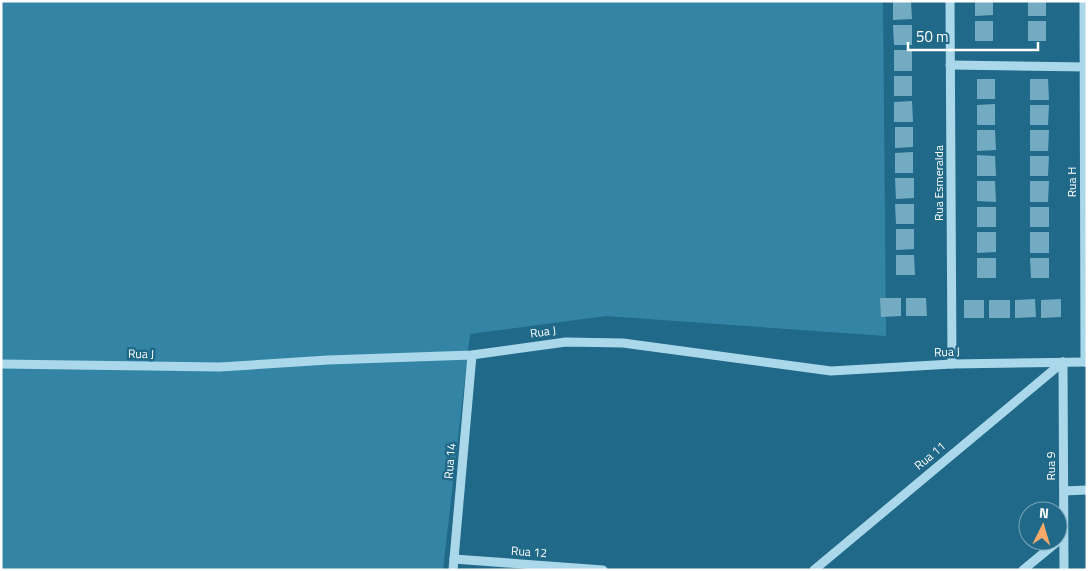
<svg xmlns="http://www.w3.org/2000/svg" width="1088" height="571" font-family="'Titillium Web',sans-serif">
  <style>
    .green { fill: #3485a5 }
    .building { fill: #72abc2 }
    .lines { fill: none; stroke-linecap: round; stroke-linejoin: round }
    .minor { stroke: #aad8ea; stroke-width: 9 }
    .labels { text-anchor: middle; stroke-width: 5; stroke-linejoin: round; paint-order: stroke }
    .street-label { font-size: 12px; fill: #fff; stroke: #206988 }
  </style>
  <rect width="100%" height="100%" fill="#206988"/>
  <path class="green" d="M1 1H883L886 336 606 316 470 334 443 570H1Z"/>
  <g class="building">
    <path d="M893 1H911L912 19 893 20Z"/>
    <path d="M975 1H993V15L975 16Z"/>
    <rect x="1028" y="1" width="18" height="15"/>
    <rect x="975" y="21" width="18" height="20"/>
    <rect x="1028" y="21" width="18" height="20"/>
    <path d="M893 25H912V45H894Z"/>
    <rect x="894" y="50" width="18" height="21"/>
    <rect x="894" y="76" width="18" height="20"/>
    <rect x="977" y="79" width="18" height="20"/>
    <path d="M1030 79H1048L1049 100H1030Z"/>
    <path d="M912 101 913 122H894V102Z"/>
    <path d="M995 104V125H977V105Z"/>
    <path d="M1030 105H1049L1048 125H1030Z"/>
    <path d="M895 127H913V147L895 148Z"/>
    <path d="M977 130H995L996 150 977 151Z"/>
    <path d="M1030 130H1049L1048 151H1030Z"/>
    <path d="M913 152V173H895V153Z"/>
    <path d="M977 155 995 156 996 176H977Z"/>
    <path d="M1030 156H1049L1048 176H1030Z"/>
    <path d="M895 178H914V198L896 199Z"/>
    <path d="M977 181H995L996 202 977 201Z"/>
    <path d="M1030 181H1049L1048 202H1030Z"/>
    <path d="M895 204H914V224H896Z"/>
    <rect x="977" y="207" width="19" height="20"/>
    <rect x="1030" y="207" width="19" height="20"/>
    <path d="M896 229H914V249L896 250Z"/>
    <path d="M977 232H996V252L977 253Z"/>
    <rect x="1030" y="232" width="19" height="21"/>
    <path d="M896 255H914L915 275H896Z"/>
    <rect x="977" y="258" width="19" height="20"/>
    <path d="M1030 258H1049V278H1031Z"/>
    <path d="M880 298H901V316L881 317Z"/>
    <path d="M906 298H926L927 316H906Z"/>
    <path d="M1035 299 1036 317 1015 318V300Z"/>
    <path d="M1061 299V317L1041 318V300Z"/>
    <rect x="964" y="300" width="20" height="18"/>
    <rect x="989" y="300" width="21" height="18"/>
  </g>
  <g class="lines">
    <g class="minor">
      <path d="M950 1 952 364"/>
      <path d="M1084 1 1085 362"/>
      <path d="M950 65 1087 67"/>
      <path d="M1063 362 1064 570"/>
      <path d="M1 364 220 367 328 360 472 355 566 342 623 343 831 371 952 364 1087 362"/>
      <path d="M1064 491 1087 490"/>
      <path d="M454 559 603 570"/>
      <path d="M453 570 472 355"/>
      <path d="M814 570 1063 362"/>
      <path d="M1023 570 1063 537"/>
    </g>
  </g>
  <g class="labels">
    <g class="street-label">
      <text transform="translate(1072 182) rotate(-90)" y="4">Rua H</text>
      <text transform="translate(939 183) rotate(-90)" y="4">Rua Esmeralda</text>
      <text transform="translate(543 332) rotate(-8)" y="4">Rua J</text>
      <text transform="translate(947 352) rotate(-2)" y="4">Rua J</text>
      <text transform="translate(141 354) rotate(1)" y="4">Rua J</text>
      <text transform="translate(930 456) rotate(-40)" y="4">Rua 11</text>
      <text transform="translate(450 461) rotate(-85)" y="4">Rua 14</text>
      <text transform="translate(1051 466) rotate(-90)" y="4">Rua 9</text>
      <text transform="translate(529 552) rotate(4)" y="4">Rua 12</text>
    </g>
  </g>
  <rect width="1088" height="571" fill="none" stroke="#ffffff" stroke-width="5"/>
  <g transform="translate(1043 526) rotate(5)"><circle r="24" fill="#206988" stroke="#79a5b8"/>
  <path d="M0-4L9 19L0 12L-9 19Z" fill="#f8aa6b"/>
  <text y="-8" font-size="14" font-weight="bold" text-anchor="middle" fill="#ffffff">N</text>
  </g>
  <path d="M908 42v8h130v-8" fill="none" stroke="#ffffff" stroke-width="2.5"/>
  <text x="916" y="42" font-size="15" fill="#ffffff" stroke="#206988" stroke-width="4" paint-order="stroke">50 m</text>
</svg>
